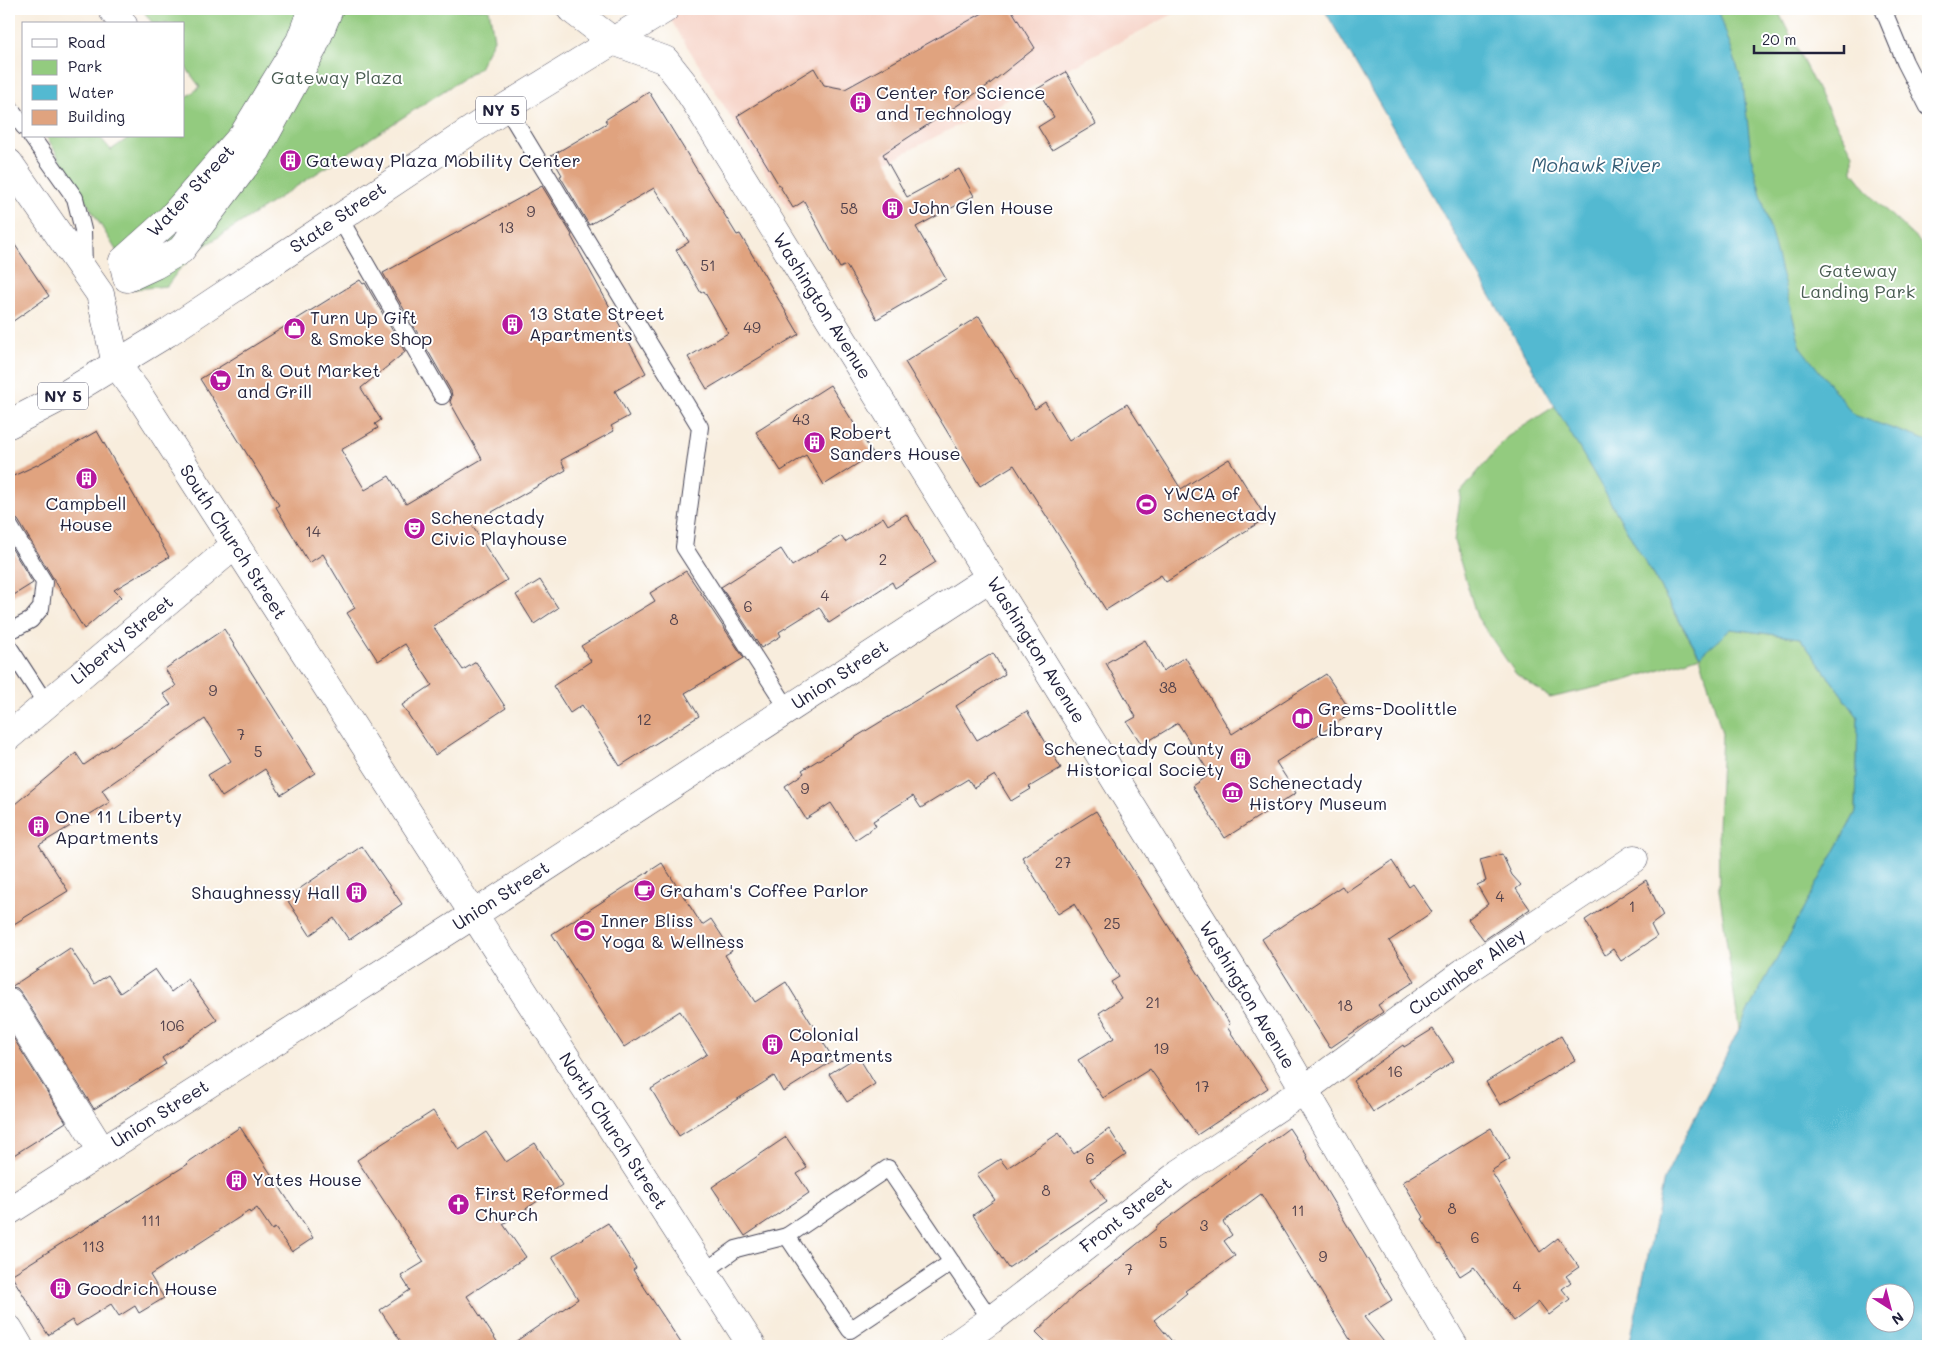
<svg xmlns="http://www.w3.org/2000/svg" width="1937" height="1355" font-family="Mali,sans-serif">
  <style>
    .built { fill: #f6d1c5 }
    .green { fill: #93cb7f; stroke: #5a765d }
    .water { fill: #53b9d1; stroke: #3a6e86; fill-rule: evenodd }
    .building { fill: #e0a37f }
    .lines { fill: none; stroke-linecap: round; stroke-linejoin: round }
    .lane-casing { stroke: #424053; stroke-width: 18 }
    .street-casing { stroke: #424053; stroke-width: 29 }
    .primary-casing { stroke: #424053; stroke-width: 29 }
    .lane { stroke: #fff; stroke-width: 16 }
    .street { stroke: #fff; stroke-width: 28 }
    .primary { stroke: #fff; stroke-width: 28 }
    .labels { text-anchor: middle; stroke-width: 4; stroke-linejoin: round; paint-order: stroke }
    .number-label { font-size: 15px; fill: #52424c }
    .shield { fill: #fff; stroke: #646476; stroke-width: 1 }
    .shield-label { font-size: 16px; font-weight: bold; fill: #22223b }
    .park-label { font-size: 18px; fill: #4a5d53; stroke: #fff }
    .poi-label { font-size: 18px; fill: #22223b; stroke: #fff; text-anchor: start }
    .street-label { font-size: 18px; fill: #22223b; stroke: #fff }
    .water-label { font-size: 19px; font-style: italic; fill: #365e77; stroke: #fff }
  </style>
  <rect width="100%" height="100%" fill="#fff"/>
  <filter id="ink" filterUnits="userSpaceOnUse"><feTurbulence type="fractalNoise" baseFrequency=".02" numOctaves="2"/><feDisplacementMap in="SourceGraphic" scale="10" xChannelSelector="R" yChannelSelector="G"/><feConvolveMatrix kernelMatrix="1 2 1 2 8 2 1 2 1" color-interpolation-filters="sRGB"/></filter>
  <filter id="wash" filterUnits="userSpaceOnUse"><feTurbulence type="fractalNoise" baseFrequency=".0096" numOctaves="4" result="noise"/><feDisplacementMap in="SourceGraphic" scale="20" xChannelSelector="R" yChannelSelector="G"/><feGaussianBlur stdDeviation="1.12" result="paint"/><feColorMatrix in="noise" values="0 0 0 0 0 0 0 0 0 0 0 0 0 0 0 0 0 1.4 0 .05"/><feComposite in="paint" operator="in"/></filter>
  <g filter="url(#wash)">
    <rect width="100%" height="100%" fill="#f8eddd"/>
    <path class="built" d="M664 9H1183L790 212Z"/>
    <g class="green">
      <path d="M142 9H489L494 39 479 68 203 247 178 271 167 286 134 289 119 255 46 136H99L111 150 131 136H184V99L200 87 184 65V24H153Z"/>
      <path d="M1673 9H1777L1819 93 1853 154V172L1875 200 1928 250V569L1633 172Z"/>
      <path d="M1555 406 1699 655 1731 629 1800 638 1858 717 1856 812 1739 1029 1719 889 1718 827 1722 733 1700 656 1627 680 1550 698 1516 674 1477 617 1454 541 1461 492 1507 437Z"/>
    </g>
    <path class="water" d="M1324 9H1718L1743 84 1752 160 1801 348 1854 415 1928 441V1346H1629L1664 1179 1747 1013 1856 812 1858 717 1800 638 1731 629 1700 656ZM1874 1292H1904V1322H1874Z"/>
    <g id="blocks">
      <g class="building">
        <path d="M990 9H1011L1035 48 987 86 883 154 907 197 959 169 974 196 916 227 946 279 877 319 846 265 840 268 804 201 793 208 737 116 814 68 824 85 845 89Z"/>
        <path d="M1066 72 1096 124 1052 150 1038 127 1054 117 1037 89Z"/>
        <path d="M649 92 737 235 740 234 799 334 707 389 688 357 728 333 704 291 701 293 676 250 689 242 654 188 589 225 560 176 562 175 551 156 607 123 605 120Z"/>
        <path d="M542 186 572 235 571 236 646 373 615 391 629 416 611 426 614 431 561 460 566 470 471 524 507 580 433 626 463 670 476 662 506 708 435 755 402 705 432 685 405 644 378 661 347 613 355 608 323 554 309 563 276 507 279 505 200 379 360 280 363 284 365 283 405 352 361 388 381 420 375 424 378 428 341 450 365 490 389 476 406 504 482 459 450 402 452 396 451 391 383 273Z"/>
        <path d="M9 236 49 296 9 324Z"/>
        <path d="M979 316 1035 409 1045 402 1069 441 1127 404 1181 489 1229 459 1266 518 1166 582 1161 575 1106 610 1014 465 980 486 905 362Z"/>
        <path d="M830 385 873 454 824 485 806 455 781 471 756 432Z"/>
        <path d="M97 431 169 557 114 590 121 597 84 629 18 520 9 515V478L39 464Z"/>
        <path d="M906 514 936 562 895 588 892 582 829 623 819 607 779 632 781 636 761 648 721 587 781 549 792 566 841 536 845 542 883 517 888 525Z"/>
        <path d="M9 544 33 583 9 598Z"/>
        <path d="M686 571 744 658 685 693 699 716 620 766 582 705 570 713 553 686 591 661 581 646 655 601 650 593Z"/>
        <path d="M540 580 558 608 534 624 516 595Z"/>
        <path d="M224 629 315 773 281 795 265 769 222 797 208 775 231 761 205 719 102 790 110 802 39 845 68 891 9 927V809L76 753 84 765 171 705 163 694 176 686 165 669Z"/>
        <path d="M1145 640 1163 671 1185 657 1232 734 1326 674 1352 713 1276 762 1296 793 1225 838 1192 786 1210 774 1178 723 1142 745 1127 722 1136 717 1106 663Z"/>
        <path d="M993 653 1005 674 956 706 977 740 1027 711 1061 768 1029 787 1031 789 1011 801 995 775 974 788 968 779 921 808 913 796 873 821 876 826 855 840 831 803 806 819 785 786 804 773 802 770Z"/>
        <path d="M1096 811 1230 1024 1227 1027 1268 1088 1197 1135 1150 1069 1103 1098 1078 1060 1114 1038 1099 1013 1121 998 1111 982 1119 977 1074 904 1058 914 1022 857Z"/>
        <path d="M362 846 402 904 349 940 334 918 310 935 286 898Z"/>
        <path d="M1502 854 1512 875 1521 885 1516 889 1530 909 1484 940 1468 919 1488 904 1477 885 1486 881 1480 860Z"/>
        <path d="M1392 861 1409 887 1413 884 1432 912 1389 941 1415 981 1378 1005 1383 1012 1330 1048 1262 939 1342 886 1346 892Z"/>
        <path d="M662 863 702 925 711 919 732 951 725 955 755 1002 786 982 834 1060 783 1092 774 1076 679 1136 651 1089 707 1054 680 1011 624 1047 552 934Z"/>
        <path d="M1646 880 1663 916 1651 925 1657 937 1621 961 1613 949 1605 955 1585 920Z"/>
        <path d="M70 948 94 984 108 975 120 993 155 969 171 992 188 979 217 1020 162 1058 166 1064 94 1109 22 994 17 988 11 987Z"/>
        <path d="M1433 1029 1454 1061 1373 1112 1353 1081 1403 1045 1404 1047Z"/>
        <path d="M9 1031 66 1122 9 1158Z"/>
        <path d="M1561 1036 1575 1060 1500 1105 1486 1082Z"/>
        <path d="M858 1056 875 1084 847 1102 829 1074Z"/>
        <path d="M433 1111 459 1150 486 1132 506 1162 535 1143 562 1185 503 1224 526 1257 467 1296 500 1346H404L380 1310 410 1290 401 1276 424 1262 357 1160Z"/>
        <path d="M240 1127 313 1238 292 1252 275 1228 272 1230 257 1208 250 1213 249 1211 150 1275 164 1298 139 1313 135 1306 119 1316 111 1304 76 1326 72 1320 48 1335 11 1275 188 1164 187 1163Z"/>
        <path d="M1289 1128 1308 1157 1307 1158 1392 1300 1364 1317 1387 1346H1354L1261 1194 1223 1222 1232 1235 1224 1241 1235 1256 1185 1291 1187 1293 1154 1320 1176 1346H1050L1036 1332 1079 1291 1157 1228 1156 1227Z"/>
        <path d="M1491 1128 1510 1159 1491 1171 1540 1252 1558 1238 1579 1267 1566 1276 1571 1282 1562 1289 1570 1299 1549 1315 1539 1302 1514 1321 1474 1267 1460 1276 1440 1244 1439 1245 1422 1219 1424 1217 1403 1182Z"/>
        <path d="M1109 1129 1126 1155 1091 1179 1107 1202 1008 1268 973 1215 995 1200 977 1174 1000 1159 1007 1168 1059 1133 1074 1154Z"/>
        <path d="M786 1137 807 1168 797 1174 809 1193 745 1236 712 1187Z"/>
        <path d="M608 1223 636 1268 633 1270 683 1346H509L578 1299 552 1257Z"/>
      </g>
    </g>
  </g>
  <g filter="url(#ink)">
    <use href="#blocks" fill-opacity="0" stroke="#424053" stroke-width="1"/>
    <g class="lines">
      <defs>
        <g id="lane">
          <path d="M1883 9 1905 62 1928 107"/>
          <path d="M9 106 24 127"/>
          <path d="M506 107 700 427 684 547 788 709"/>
          <path d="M31 136 75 198 83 230 84 267"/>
          <path d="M339 217 442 396"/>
          <path d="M9 525 44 582 41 608 31 620 16 628 9 629"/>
          <path d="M9 647 46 704"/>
          <path d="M952 1262 850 1330 787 1236 888 1168 991 1320"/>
          <path d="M704 1272 736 1249 787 1236"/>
        </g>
        <g id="street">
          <path d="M112 9 123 24"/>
          <path d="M312 9 300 41 243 135 171 218 123 261 127 278 155 265 181 250 257 150 313 48 329 9"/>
          <path d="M613 41 665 60 684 84 700 109 1259 1012 1454 1346"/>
          <path d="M9 163 100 294 116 364 137 392 752 1346"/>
          <path d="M9 736 235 545"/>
          <path d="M9 1002 102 1151"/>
          <path d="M9 1211 473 915 991 577"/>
          <path d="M9 1329 19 1346"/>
          <path d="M954 1346 991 1320 1180 1173 1304 1090 1464 972 1634 859"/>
        </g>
        <g id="primary">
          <path d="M571 9 613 41"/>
          <path d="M9 424 65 395 167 333 506 107 665 9"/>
        </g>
      </defs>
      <use href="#lane" class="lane-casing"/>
      <use href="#street" class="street-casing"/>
      <use href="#primary" class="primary-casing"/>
      <use href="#lane" class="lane"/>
      <use href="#street" class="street"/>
      <use href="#primary" class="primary"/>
    </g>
  </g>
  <defs>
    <symbol id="building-disc" viewBox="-11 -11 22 22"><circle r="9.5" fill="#b5179e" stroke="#fff"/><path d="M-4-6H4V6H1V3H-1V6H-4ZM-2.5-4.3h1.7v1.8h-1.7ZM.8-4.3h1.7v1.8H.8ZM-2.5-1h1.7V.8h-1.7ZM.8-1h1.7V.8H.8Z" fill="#fff"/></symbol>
    <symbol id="shop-disc" viewBox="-11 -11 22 22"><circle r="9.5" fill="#b5179e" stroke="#fff"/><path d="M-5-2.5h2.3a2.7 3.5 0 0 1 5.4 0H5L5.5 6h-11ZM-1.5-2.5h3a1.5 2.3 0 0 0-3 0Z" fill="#fff"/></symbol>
    <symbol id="supermarket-disc" viewBox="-11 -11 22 22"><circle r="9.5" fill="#b5179e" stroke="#fff"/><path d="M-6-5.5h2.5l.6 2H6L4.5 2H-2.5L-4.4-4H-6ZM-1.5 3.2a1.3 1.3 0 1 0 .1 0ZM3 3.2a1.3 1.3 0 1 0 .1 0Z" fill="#fff"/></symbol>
    <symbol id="stadium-disc" viewBox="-11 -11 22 22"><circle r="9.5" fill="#b5179e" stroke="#fff"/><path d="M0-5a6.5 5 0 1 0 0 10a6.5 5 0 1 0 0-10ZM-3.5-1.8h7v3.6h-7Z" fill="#fff"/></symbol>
    <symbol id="theatre-disc" viewBox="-11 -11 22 22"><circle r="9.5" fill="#b5179e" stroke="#fff"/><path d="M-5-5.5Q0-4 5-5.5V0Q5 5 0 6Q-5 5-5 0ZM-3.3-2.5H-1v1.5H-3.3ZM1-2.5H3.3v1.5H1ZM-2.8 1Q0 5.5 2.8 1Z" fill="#fff"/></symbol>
    <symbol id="library-disc" viewBox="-11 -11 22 22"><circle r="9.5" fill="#b5179e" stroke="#fff"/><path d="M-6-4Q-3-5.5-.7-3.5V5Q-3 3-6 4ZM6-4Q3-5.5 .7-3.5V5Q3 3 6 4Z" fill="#fff"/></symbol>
    <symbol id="museum-disc" viewBox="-11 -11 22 22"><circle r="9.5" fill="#b5179e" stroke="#fff"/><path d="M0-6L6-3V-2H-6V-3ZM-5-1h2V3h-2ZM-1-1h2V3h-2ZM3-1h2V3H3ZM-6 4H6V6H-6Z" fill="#fff"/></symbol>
    <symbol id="cafe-disc" viewBox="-11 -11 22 22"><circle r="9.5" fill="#b5179e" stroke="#fff"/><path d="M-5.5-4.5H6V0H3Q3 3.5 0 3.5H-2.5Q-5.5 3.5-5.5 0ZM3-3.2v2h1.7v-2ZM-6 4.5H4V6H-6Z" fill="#fff"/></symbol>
    <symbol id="church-disc" viewBox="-11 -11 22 22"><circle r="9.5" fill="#b5179e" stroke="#fff"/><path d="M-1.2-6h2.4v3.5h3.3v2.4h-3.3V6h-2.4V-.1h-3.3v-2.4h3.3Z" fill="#fff"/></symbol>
  </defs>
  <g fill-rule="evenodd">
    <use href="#building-disc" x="848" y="90" width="25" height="25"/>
    <use href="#building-disc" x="278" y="148" width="25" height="25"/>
    <use href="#building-disc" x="880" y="196" width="25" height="25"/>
    <use href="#building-disc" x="500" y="312" width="25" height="25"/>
    <use href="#shop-disc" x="282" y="316" width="25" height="25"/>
    <use href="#supermarket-disc" x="208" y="368" width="25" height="25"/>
    <use href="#building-disc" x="802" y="430" width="25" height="25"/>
    <use href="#building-disc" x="74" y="466" width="25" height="25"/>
    <use href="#stadium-disc" x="1134" y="492" width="25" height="25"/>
    <use href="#theatre-disc" x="402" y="516" width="25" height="25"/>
    <use href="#library-disc" x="1290" y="706" width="25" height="25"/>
    <use href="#building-disc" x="1228" y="746" width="25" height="25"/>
    <use href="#museum-disc" x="1220" y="780" width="25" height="25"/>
    <use href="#building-disc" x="26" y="814" width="25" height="25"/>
    <use href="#cafe-disc" x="632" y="878" width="25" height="25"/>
    <use href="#building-disc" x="344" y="880" width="25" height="25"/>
    <use href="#stadium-disc" x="572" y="918" width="25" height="25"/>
    <use href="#building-disc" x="760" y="1032" width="25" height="25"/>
    <use href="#building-disc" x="224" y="1168" width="25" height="25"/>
    <use href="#church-disc" x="446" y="1192" width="25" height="25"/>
    <use href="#building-disc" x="48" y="1276" width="25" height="25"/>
  </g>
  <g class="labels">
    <g class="number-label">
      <text x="849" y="214">58</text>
      <text x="531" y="217">9</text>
      <text x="506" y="233">13</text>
      <text x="708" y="271">51</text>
      <text x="752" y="333">49</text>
      <text x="801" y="425">43</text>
      <text x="313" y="537">14</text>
      <text x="883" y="565">2</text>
      <text x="825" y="601">4</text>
      <text x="748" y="612">6</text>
      <text x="674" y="625">8</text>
      <text x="1168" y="693">38</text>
      <text x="213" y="696">9</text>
      <text x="644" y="725">12</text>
      <text x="241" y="740">7</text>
      <text x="258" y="757">5</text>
      <text x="805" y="794">9</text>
      <text x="1063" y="868">27</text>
      <text x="1500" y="902">4</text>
      <text x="1632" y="912">1</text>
      <text x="1112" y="929">25</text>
      <text x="1153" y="1008">21</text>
      <text x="1345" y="1011">18</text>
      <text x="172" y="1031">106</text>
      <text x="1161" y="1054">19</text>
      <text x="1395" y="1077">16</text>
      <text x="1202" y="1092">17</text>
      <text x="1090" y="1164">6</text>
      <text x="1046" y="1196">8</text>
      <text x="1452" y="1214">8</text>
      <text x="1298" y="1216">11</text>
      <text x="151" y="1226">111</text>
      <text x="1204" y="1231">3</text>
      <text x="1475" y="1243">6</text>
      <text x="1163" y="1248">5</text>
      <text x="93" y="1252">113</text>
      <text x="1323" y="1262">9</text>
      <text x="1129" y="1275">7</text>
      <text x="1517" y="1292">4</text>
    </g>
    <g class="shield">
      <rect x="476" y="96.5" width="50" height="27" rx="4"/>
      <rect x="38" y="382.5" width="50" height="27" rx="4"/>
    </g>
    <g class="shield-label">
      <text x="501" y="116">NY 5</text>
      <text x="63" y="402">NY 5</text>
    </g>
    <g class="park-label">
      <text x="337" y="84">Gateway Plaza</text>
      <text x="1858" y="277">Gateway<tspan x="1858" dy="21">Landing Park</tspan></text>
    </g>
    <g class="poi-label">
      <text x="876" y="99">Center for Science<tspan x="876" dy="21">and Technology</tspan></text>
      <text x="306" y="167">Gateway Plaza Mobility Center</text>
      <text x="909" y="214">John Glen House</text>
      <text x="529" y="320">13 State Street<tspan x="529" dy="21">Apartments</tspan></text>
      <text x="310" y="324">Turn Up Gift<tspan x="310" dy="21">&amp; Smoke Shop</tspan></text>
      <text x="237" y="377">In &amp; Out Market<tspan x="237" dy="21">and Grill</tspan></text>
      <text x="830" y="439">Robert<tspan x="830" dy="21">Sanders House</tspan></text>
      <text x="1163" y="500">YWCA of<tspan x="1163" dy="21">Schenectady</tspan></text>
      <text x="86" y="510" text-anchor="middle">Campbell<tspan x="86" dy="21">House</tspan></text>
      <text x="431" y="524">Schenectady<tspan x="431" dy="21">Civic Playhouse</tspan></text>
      <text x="1318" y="715">Grems-Doolittle<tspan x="1318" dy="21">Library</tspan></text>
      <text x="1224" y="755" text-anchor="end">Schenectady County<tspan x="1224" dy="21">Historical Society</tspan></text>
      <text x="1249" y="789">Schenectady<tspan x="1249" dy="21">History Museum</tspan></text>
      <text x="55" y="823">One 11 Liberty<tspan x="55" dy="21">Apartments</tspan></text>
      <text x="660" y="897">Graham's Coffee Parlor</text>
      <text x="340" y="899" text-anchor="end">Shaughnessy Hall</text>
      <text x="601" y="927">Inner Bliss<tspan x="601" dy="21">Yoga &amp; Wellness</tspan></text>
      <text x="789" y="1041">Colonial<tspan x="789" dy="21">Apartments</tspan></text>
      <text x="252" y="1186">Yates House</text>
      <text x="475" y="1200">First Reformed<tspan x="475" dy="21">Church</tspan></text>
      <text x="77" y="1295">Goodrich House</text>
    </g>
    <g class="street-label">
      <text transform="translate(191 191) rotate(-47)" y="6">Water Street</text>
      <text transform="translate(338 218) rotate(-34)" y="6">State Street</text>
      <text transform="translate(822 306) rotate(58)" y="6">Washington Avenue</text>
      <text transform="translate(233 542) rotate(57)" y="6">South Church Street</text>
      <text transform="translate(122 640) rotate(-40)" y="6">Liberty Street</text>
      <text transform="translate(1036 650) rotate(58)" y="6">Washington Avenue</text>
      <text transform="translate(840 675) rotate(-33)" y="6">Union Street</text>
      <text transform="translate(501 896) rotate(-33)" y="6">Union Street</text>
      <text transform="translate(1467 972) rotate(-35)" y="6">Cucumber Alley</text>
      <text transform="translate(1247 995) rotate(59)" y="6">Washington Avenue</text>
      <text transform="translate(160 1114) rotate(-32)" y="6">Union Street</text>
      <text transform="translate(613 1131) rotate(57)" y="6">North Church Street</text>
      <text transform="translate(1126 1215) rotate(-38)" y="6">Front Street</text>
    </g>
    <g class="water-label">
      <text x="1596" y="172">Mohawk River</text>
    </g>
  </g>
  <rect width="1937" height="1355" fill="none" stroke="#fff" stroke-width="30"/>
  <rect x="22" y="22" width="162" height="115" fill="#ffffff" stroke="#a7a7b1"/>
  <rect x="32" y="39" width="25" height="8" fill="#ffffff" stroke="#a7a7b1"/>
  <text x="68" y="48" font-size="15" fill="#22223b">Road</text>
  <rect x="32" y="60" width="25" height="15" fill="#93cb7f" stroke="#a7a7b1"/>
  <text x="68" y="72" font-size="15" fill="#22223b">Park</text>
  <rect x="32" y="85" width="25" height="15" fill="#53b9d1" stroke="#a7a7b1"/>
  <text x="68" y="98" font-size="15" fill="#22223b">Water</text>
  <rect x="32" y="110" width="25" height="15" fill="#e0a37f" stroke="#a7a7b1"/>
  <text x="68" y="122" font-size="15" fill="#22223b">Building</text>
  <g transform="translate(1890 1308) rotate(144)"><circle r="24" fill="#ffffff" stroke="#a7a7b1"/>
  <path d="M0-4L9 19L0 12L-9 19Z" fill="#b5179e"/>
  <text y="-8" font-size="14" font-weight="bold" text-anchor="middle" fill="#22223b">N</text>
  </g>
  <path d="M1754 45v8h90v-8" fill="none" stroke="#22223b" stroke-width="2.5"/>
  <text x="1762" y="45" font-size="15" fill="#22223b" stroke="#ffffff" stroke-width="4" paint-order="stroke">20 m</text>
</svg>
